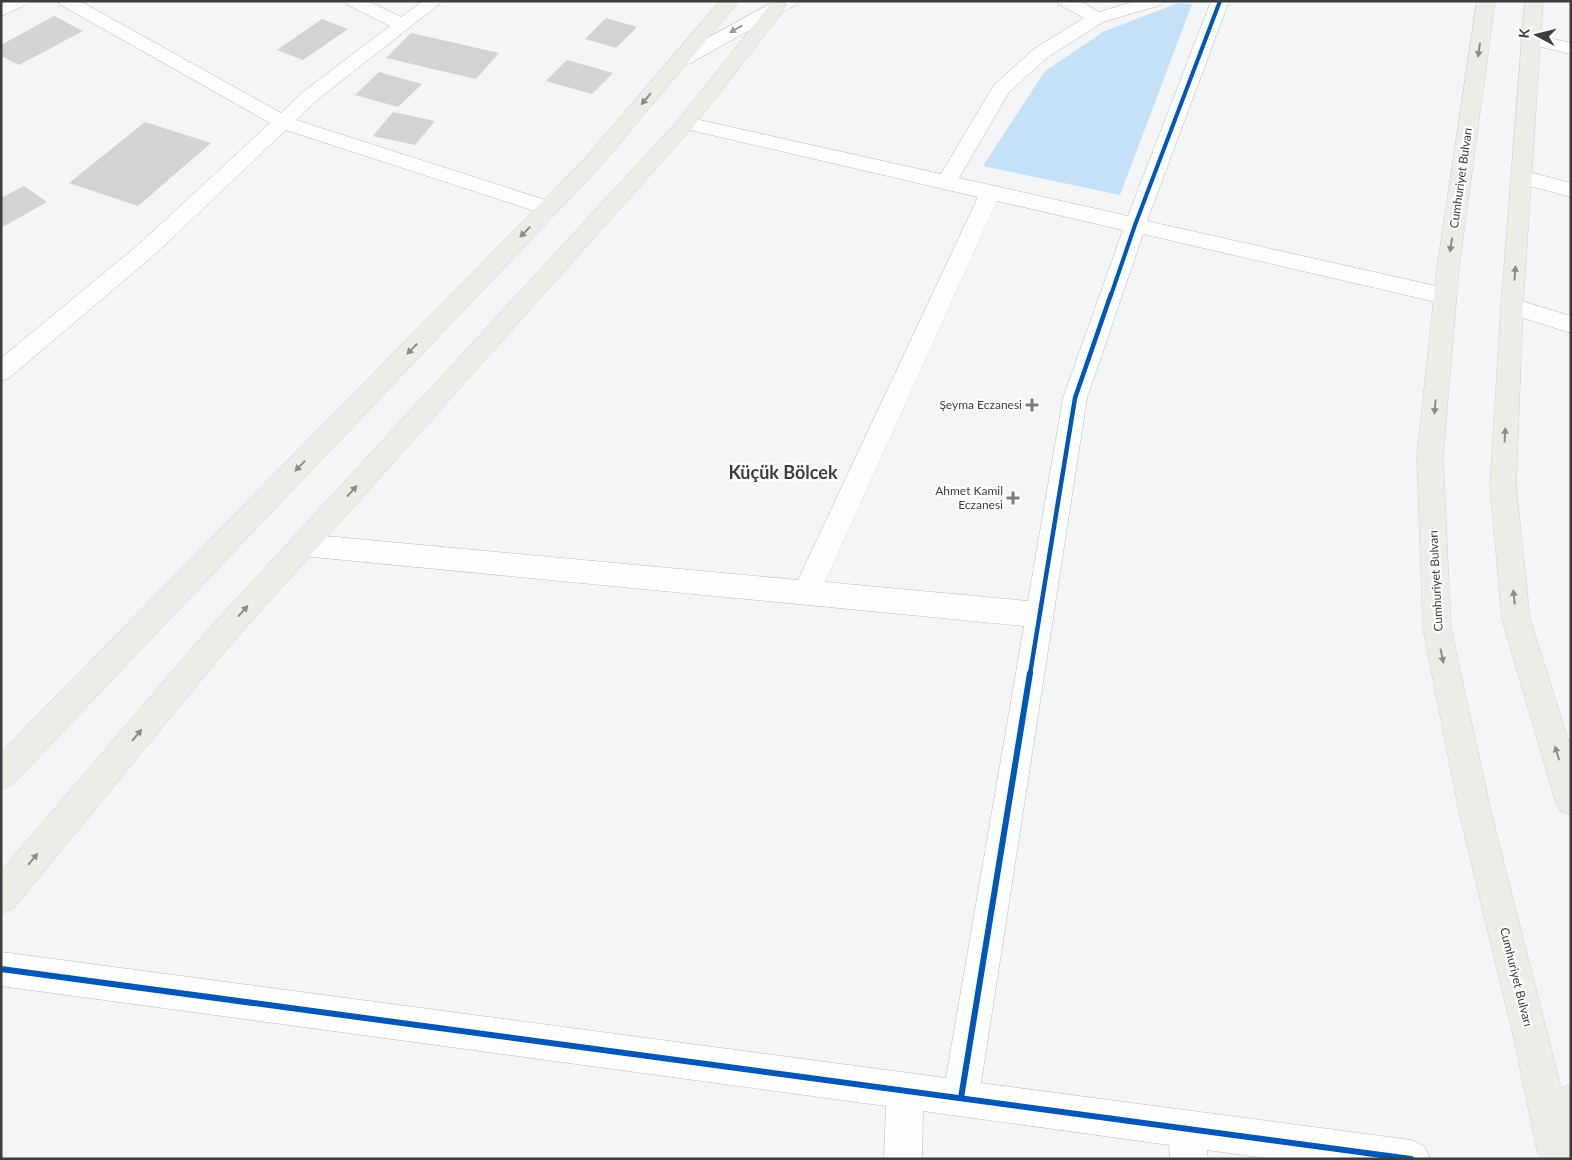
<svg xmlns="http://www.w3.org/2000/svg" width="1572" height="1160" font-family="Lato,sans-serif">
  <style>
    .green { fill: #c5e1f8 }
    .building { fill: #d1d3d4 }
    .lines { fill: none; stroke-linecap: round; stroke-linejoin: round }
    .minor-casing { stroke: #babcbd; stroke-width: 1 }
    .major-casing { stroke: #d0d0d1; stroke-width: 1 }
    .minor { fill: #fdfefe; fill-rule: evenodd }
    .major { fill: #eeece6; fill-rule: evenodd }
    .cycleway-far2-casing { stroke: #fff; stroke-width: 6 }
    .cycleway-far1-casing { stroke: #fff; stroke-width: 8 }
    .cycleway-casing { stroke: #fff; stroke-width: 9 }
    .cycleway-far2 { stroke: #0057b8; stroke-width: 4 }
    .cycleway-far1 { stroke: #0057b8; stroke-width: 4.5 }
    .cycleway { stroke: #0057b8; stroke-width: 6 }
    .oneway { fill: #9c9e9e }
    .oneway2 { fill: #8c8c8a }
    .poi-dot { fill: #7c7d7f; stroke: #fff; stroke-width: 2 }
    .labels { text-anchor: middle; stroke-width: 4.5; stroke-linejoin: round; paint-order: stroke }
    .street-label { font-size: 12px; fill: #3c3d3e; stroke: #fff }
    .poi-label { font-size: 12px; fill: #3c3d3e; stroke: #fff; text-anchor: end }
    .district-label { font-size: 18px; font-weight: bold; fill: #3c3d3e; stroke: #fff }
  </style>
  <rect width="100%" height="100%" fill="#f3f5f7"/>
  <path class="green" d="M1178 3 1192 4 1120 195 983 166 1045 71 1103 32Z"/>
  <g class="building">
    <path d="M54 16 83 31 19 65 1 56V45Z"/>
    <path d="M606 18 637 27 616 48 585 39Z"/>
    <path d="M322 19 348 29 303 60 277 50Z"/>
    <path d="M411 33 499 53 476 79 386 58Z"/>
    <path d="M567 60 613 73 592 94 546 81Z"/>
    <path d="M379 72 422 84 398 107 355 95Z"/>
    <path d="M393 112 435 121 415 145 373 136Z"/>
    <path d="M145 122 211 143 138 206 69 183Z"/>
    <path d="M24 186 47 202 1 228V198Z"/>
  </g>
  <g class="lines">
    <defs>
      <g id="minor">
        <path d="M6 1H28L25 5 1 16V4Z"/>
        <path d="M58 1H80L281 113 303 92 390 26 348 5 345 1H368L401 17 423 1H443L317 100 296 120 555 203 559 208 555 213 548 215 541 213 286 130 154 255 9 378 1 381V358L138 245 270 123 61 5Z"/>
        <path d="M775 1H798L795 5 685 66 678 68 671 66 669 62 671 58Z"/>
        <path d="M1057 1H1080L1099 12 1135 1H1164L1161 5 1103 22 1048 57 1009 92 959 178 1128 216 1211 1H1229L1147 221 1445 288 1453 290 1456 296 1453 302 1445 304 1143 234 1087 398 981 1083 1411 1140 1424 1146 1430 1159H1272L1207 1150 1208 1159H1170L1169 1145 923 1111 922 1159H884L886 1106 1 986V952L946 1078 1024 626 303 556 293 553 290 545 293 537 303 534 798 580 978 197 686 129 679 127 676 123 679 119 686 117 941 174 994 85 1034 49 1084 18 1060 5ZM997 201 1123 230 1063 398 1028 601 825 582Z"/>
        <path d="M1531 34 1571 43V54L1525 43 1522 39 1525 35Z"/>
        <path d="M1522 170 1571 183V197L1515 182 1512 177 1515 172Z"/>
        <path d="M1512 298 1571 316V333L1504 312 1501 306 1504 300Z"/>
      </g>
      <g id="major">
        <path d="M720 1H739L600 167 12 785 1 789V752L586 157Z"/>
        <path d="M773 1H785L788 5 693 127 225 651 13 909 1 913V871L205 633 679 119Z"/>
        <path d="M1477 1H1495L1459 268 1443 456 1451 629 1492 816 1561 1088 1571 1084V1159H1541L1537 1151 1515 1043 1460 816 1423 629 1417 456 1437 268Z"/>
        <path d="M1525 1H1543L1523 306 1516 486 1530 619 1571 749V815L1560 811 1555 800 1502 619 1490 486 1501 306Z"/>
      </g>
    </defs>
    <use href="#minor" class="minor-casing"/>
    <use href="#major" class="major-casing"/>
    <use href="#minor" class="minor"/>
    <use href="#major" class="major"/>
    <defs>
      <path id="cycleway-far2" d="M1111 295 1135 225 1220 1"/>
      <path id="cycleway-far1" d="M1030 674 1075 398 1111 294"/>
      <g id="cycleway">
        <path d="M1 969 1411 1159"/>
        <path d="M961 1098 1030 673"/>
      </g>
    </defs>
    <use href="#cycleway-far2" class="cycleway-far2-casing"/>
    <use href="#cycleway-far1" class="cycleway-far1-casing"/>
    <use href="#cycleway" class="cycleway-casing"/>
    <use href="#cycleway-far2" class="cycleway-far2"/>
    <use href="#cycleway-far1" class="cycleway-far1"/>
    <use href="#cycleway" class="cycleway"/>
  </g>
  <defs><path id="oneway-solid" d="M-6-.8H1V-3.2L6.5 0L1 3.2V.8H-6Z" transform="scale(1.25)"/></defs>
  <use class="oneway" href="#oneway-solid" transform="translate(736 29) rotate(151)"/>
  <g class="oneway2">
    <use href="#oneway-solid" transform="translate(1479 50) rotate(98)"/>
    <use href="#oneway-solid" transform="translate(646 99) rotate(130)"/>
    <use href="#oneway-solid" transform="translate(525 232) rotate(134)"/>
    <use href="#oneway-solid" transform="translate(1451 245) rotate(98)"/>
    <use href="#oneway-solid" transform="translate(1515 273) rotate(-86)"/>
    <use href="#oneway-solid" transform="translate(412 349) rotate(134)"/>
    <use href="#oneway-solid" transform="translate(1435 407) rotate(95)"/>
    <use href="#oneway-solid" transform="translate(1505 435) rotate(-87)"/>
    <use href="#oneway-solid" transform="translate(300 466) rotate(134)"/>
    <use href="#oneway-solid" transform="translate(352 491) rotate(-48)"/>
    <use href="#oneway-solid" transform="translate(1514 597) rotate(-96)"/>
    <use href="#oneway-solid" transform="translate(243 611) rotate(-48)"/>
    <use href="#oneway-solid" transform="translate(1442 656) rotate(78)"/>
    <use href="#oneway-solid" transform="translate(137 735) rotate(-50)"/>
    <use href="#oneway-solid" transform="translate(1557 753) rotate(-107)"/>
    <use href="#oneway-solid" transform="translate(33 859) rotate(-50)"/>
  </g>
  <g class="poi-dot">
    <path d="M1029.5 397.5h5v5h5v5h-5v5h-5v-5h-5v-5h5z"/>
    <path d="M1010.5 490.5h5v5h5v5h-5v5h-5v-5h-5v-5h5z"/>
  </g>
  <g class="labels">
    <g class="street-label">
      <text transform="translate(1461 178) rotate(-82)" y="4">Cumhuriyet Bulvarı</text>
      <text transform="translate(1436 581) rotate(-93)" y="4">Cumhuriyet Bulvarı</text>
      <text transform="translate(1516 977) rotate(76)" y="4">Cumhuriyet Bulvarı</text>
    </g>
    <g class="poi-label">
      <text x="1022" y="409">Şeyma Eczanesi</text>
      <text x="1003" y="495">Ahmet Kamil<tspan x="1003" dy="14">Eczanesi</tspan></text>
    </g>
    <g class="district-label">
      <text x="783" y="479">Küçük Bölcek</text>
    </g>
  </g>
  <rect width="1572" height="1160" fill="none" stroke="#3c3d3e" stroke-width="5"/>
  <g transform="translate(1537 35) rotate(277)" stroke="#ffffff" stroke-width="4" paint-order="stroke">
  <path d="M0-4L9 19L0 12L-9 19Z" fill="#3c3d3e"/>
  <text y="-8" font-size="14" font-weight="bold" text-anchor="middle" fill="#3c3d3e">K</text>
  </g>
</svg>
